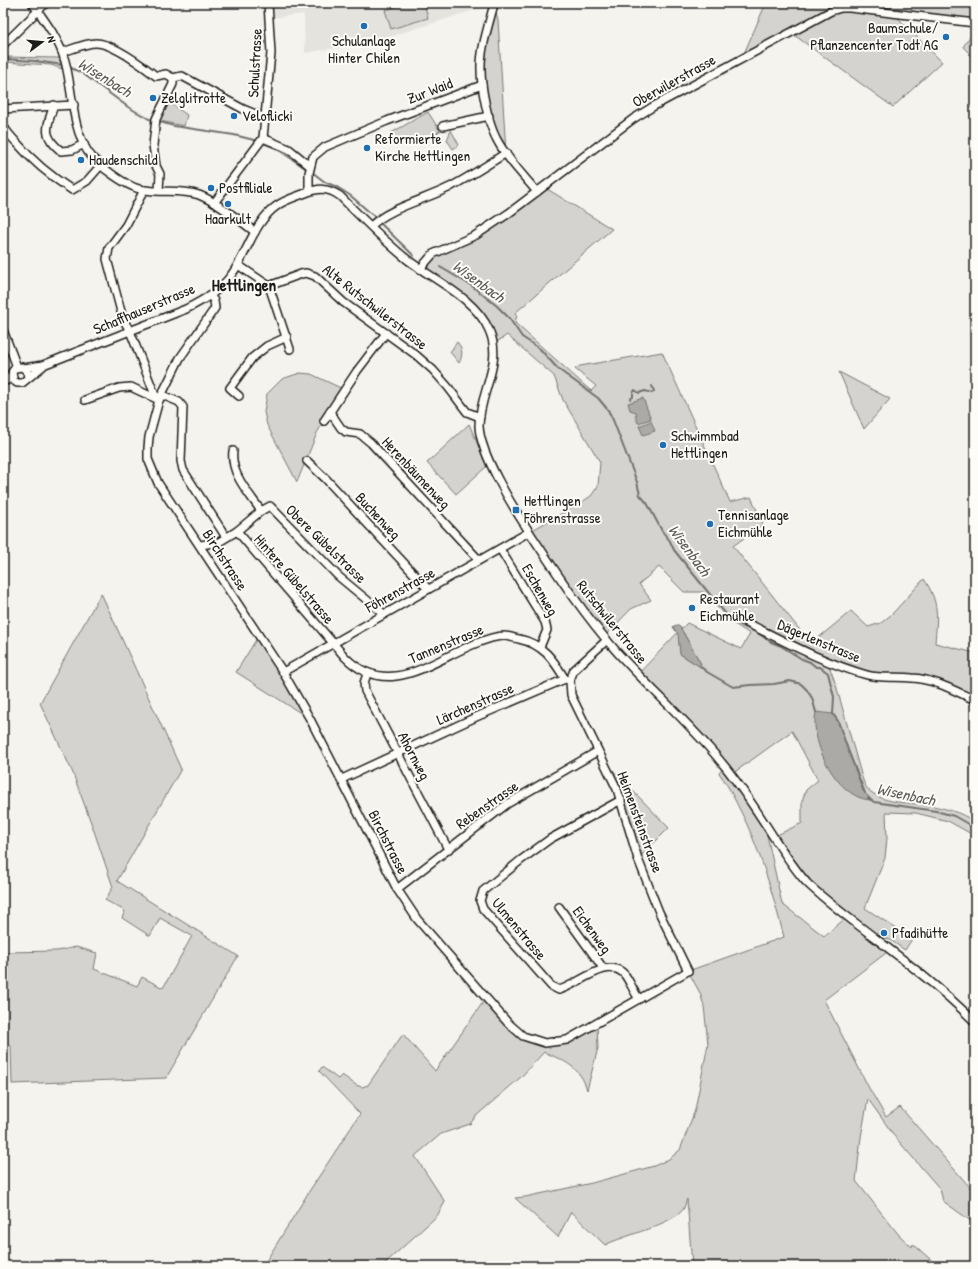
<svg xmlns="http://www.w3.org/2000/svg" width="978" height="1269" font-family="'Patrick Hand',sans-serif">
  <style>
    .built { fill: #e4e3de }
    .green { fill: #d4d3cf; stroke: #787876; fill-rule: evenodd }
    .water { fill: #abaaa6; stroke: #72716f }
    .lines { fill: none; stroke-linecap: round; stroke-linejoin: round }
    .stream { stroke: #72716f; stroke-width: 2 }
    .minor-casing { stroke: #1c1c1c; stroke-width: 10 }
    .major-casing { stroke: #1c1c1c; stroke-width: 12 }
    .minor { stroke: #fdfcf7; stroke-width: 7 }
    .major { stroke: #fdfcf7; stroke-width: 9 }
    .poi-dot { fill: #1f6fb2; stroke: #fdfcf7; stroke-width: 1.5 }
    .labels { text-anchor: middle; stroke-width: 4; stroke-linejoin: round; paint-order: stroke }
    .poi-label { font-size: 15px; fill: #1c1c1c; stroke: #fdfcf7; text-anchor: start }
    .street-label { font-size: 15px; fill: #1c1c1c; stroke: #fdfcf7 }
    .water-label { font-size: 16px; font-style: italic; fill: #5c5c5a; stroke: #fdfcf7 }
    .quarter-label { font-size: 17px; font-weight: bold; fill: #1c1c1c; stroke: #fdfcf7 }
  </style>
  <rect width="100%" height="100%" fill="#f4f3ee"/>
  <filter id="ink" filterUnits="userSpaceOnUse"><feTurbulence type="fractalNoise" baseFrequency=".025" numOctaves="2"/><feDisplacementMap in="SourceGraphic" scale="8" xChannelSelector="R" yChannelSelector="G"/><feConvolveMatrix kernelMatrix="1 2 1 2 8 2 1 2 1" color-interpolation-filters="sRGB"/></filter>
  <g filter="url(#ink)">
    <path class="built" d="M268 3H494V4L376 41 305 53 304 14 270 18Z"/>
    <g class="green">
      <path d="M409 3H424L428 18 391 29 385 10Z"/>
      <path d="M766 3H840L841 8 869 10 867 3H975V25L894 14 942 62 893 107 790 32 742 58Z"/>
      <path d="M494 4 498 20 506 153 496 137 481 70Z"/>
      <path d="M975 29V59L963 47Z"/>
      <path d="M3 57 59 58 62 69 51 65 3 62Z"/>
      <path d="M167 101 187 115 184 126 160 121Z"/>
      <path d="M428 112 440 131 432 136 398 146 391 133Z"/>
      <path d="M451 130 459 145 453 149 447 140Z"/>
      <path d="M544 187 612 229 515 313 517 315 515 323 591 391 596 386 575 369 580 366 662 352 730 502 751 497 763 524 733 546 811 644 851 611 868 627 881 623 892 614 924 579C940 603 937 616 935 643L975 653V700L929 681 885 678 828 663 836 685 861 774C863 780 865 788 871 792 885 804 908 802 925 805 942 807 961 812 975 822V836L948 821 916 813 886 812 887 838 885 858 865 908 912 939 905 950 890 940 878 935 876 938 890 950 824 1000 870 1090 886 1117 900 1107 975 1193V1224L943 1201 940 1189 895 1137 868 1099 861 1137 856 1181 899 1235 912 1247 913 1244 938 1266H692L687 1199C686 1202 685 1205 684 1208 675 1224 622 1236 605 1245L571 1212 558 1237 515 1198 525 1197 592 1183 654 1166 669 1159 680 1150 695 1110 708 1044 704 1006 700 993 688 971 784 937C772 891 759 845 736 802 731 792 726 782 719 773L725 767 638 674 687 623 741 649 750 634 731 622 703 592H684L659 567 639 584 651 600 631 609 604 637 529 532 582 502 591 496 598 486 600 462 563 400 554 376 507 335 494 344 478 313 420 269 426 262 465 240ZM683 632 701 664 699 666 680 654 679 641ZM792 731 818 780 806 790 802 801V823L773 837 806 881 847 917 824 936 782 904 767 835 769 831 732 774Z"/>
      <path d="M457 342C463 348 463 356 459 363L450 352Z"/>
      <path d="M839 372 890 399 864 429Z"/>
      <path d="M300 373 311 374 345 390 324 421 317 433 297 482 267 425 264 412 267 394 282 379Z"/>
      <path d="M469 424 487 466 456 494 427 463Z"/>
      <path d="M101 593 181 769 117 881 238 956 166 1078 12 1084 11 1046 3 1043V943L6 952 57 951 76 947 97 953 94 969 137 986 142 977 163 988 192 936 160 918 150 936 122 918 125 911 105 900 113 887 93 828 72 771 40 703Z"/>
      <path d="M259 635 310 719 236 672Z"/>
      <path d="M602 759 669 828 638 859 621 800Z"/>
      <path d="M486 998 523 1036 545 1043 567 1040 597 1024 598 1048 587 1090C580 1066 564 1061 544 1052L521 1077 476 1116 470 1124 441 1134 415 1156 445 1202 437 1216 382 1266H263L310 1190 360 1114 319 1071 322 1067 338 1079 342 1075 356 1085 362 1087 368 1085 403 1034 435 1071Z"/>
    </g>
    <g class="water">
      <path d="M643 398 651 419 638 423 635 415H637L636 412 630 410 628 403Z"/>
      <path d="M651 421 655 431 643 435 639 426Z"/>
      <path d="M676 625 680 627 701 664 699 666 680 654 678 634 673 627 674 626Z"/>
      <path d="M816 712 833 714 838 721 863 791 870 798V800C837 798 809 742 816 712Z"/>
    </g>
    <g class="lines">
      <g class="stream">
        <path d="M3 59 35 61 63 65"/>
        <path d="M69 67 82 73 128 107 149 119 174 126 234 135 258 141"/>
        <path d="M263 143 276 148 308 170"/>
        <path d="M312 172 325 182 337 187 351 196 376 218"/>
        <path d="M379 222 414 256"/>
        <path d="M440 267 472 286 497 306 509 318 522 337 540 349 558 369 598 398 608 410 613 420 637 482 640 495 647 503 662 531 670 541 674 550 729 618 742 626 756 632 771 642 781 646 802 659 810 662 816 667H820L828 673 834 697 833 714 838 721 848 750 865 793"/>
        <path d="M630 399 633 397V393L635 390 639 393 645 391 652 393 654 391 652 386"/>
        <path d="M700 666 707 672 733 687 750 685 774 684 790 681 801 684 807 690 812 698 816 712"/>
        <path d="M868 798 874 802 936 811 954 816 975 828"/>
      </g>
      <defs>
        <g id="minor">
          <path d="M32 3C45 21 59 39 65 61 73 90 71 126 88 152 97 165 129 189 145 190 164 193 181 189 199 195 215 201 241 221 255 232"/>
          <path d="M494 4C489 24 480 50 481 70 481 87 488 123 496 138 506 158 523 175 537 192"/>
          <path d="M3 45 46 3"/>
          <path d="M63 52C73 49 85 43 96 43 112 43 143 66 156 76L166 74 173 78 182 76 243 109 265 118"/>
          <path d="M54 105C47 126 41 135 61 151L72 150 84 144"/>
          <path d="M3 109 74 105"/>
          <path d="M3 125C6 132 12 138 18 144 34 163 52 177 72 190L87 181 101 165"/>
          <path d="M443 126 489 116"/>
          <path d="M263 138 289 149 310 166"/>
          <path d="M144 190 126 225 109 248 107 259 123 319 130 331 155 395 159 400"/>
          <path d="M159 190 160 174 156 166 153 145 156 119 173 84V78"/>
          <path d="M309 191V173L313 157 325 147 387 121 482 85"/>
          <path d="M214 203 263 138 271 53 268 3"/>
          <path d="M371 226C389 208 424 200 448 188 468 178 487 165 506 153"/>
          <path d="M238 265 269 286 301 274 306 273 315 276 343 302 416 355 433 370 448 387 467 412 480 417"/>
          <path d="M420 269 433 254 476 235 509 213 633 119 654 106 831 11 841 8H850L975 23"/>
          <path d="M269 286 290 349"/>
          <path d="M210 295 214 301 215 308 180 358 159 400 149 437 148 448V459L158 483 283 672 310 719 397 889 417 919 508 1023 523 1036 545 1043 567 1040 688 971 659 912 638 859 617 789 571 695 570 680"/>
          <path d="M3 330 17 367"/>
          <path d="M24 368 43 365 186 309C204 300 221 290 232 274 248 252 254 221 278 205 285 200 295 197 303 194 318 188 327 187 340 196 362 218 384 241 408 260 435 281 475 298 489 330 504 363 479 393 479 426 480 454 514 509 530 533 557 574 585 616 617 652 651 690 690 723 722 763 743 788 760 816 778 844 787 857 796 871 807 883 828 903 852 920 875 938 909 964 944 991 975 1022"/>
          <path d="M28 378 27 371 22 367 15 368 12 372 13 380 17 383H22L43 366"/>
          <path d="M162 395 179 402 183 407 181 461 183 470 226 537"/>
          <path d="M239 396 230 388 252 358 267 346 287 337"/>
          <path d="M85 400 119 388 131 387 159 400"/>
          <path d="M330 412 341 428 346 432 360 434 371 443 479 560"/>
          <path d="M324 421 357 371 386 333"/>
          <path d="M233 451C230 474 249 493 261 511"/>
          <path d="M307 461 326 479 428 589"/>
          <path d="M237 531 345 657C387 699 429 663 472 645 482 641 493 636 504 636 509 636 514 638 519 639 543 644 553 659 565 679"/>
          <path d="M201 545 219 542 237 531 261 511 270 506 338 576 384 614"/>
          <path d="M500 549 545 622 547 630 540 647"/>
          <path d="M747 623C786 642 824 663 867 675 882 679 897 676 912 678 934 679 955 691 975 700"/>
          <path d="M283 672 529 532"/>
          <path d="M367 674 364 683 365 691 448 849"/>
          <path d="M342 779 476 717 565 679 570 680 574 670 607 640"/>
          <path d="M621 800 550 839 521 860 483 891 480 901 483 909 551 986 559 990C578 985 609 955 625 975 630 982 634 992 639 999"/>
          <path d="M397 889 507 804 598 751"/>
          <path d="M559 907 603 968"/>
        </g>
        <path id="major" d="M3 381 12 377"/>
      </defs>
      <use href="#minor" class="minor-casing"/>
      <use href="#major" class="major-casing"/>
      <use href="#minor" class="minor"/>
      <use href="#major" class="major"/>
    </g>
  </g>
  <g class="poi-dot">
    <circle cx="364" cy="26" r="4"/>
    <circle cx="946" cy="37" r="4"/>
    <circle cx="153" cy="98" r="4"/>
    <circle cx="234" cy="116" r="4"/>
    <circle cx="367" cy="148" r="4"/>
    <circle cx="81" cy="160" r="4"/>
    <circle cx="211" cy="188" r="4"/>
    <circle cx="228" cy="204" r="4"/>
    <circle cx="663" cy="445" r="4"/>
    <rect x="512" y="506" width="8" height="8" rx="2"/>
    <circle cx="710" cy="524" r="4"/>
    <circle cx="692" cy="608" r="4"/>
    <circle cx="884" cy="933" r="4"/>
  </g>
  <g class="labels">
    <g class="poi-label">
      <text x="938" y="33" text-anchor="end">Baumschule/<tspan x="938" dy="17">Pflanzencenter Todt AG</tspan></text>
      <text x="364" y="46" text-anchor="middle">Schulanlage<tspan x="364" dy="17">Hinter Chilen</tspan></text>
      <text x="161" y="103">Zelglitrotte</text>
      <text x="242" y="121">Veloflicki</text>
      <text x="375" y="144">Reformierte<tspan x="375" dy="17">Kirche Hettlingen</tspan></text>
      <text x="89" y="165">Haudenschild</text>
      <text x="219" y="193">Postfiliale</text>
      <text x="228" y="224" text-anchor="middle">Haarkult</text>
      <text x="671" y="441">Schwimmbad<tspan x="671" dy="17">Hettlingen</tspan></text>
      <text x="524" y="506">Hettlingen<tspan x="524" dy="17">Föhrenstrasse</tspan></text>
      <text x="718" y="520">Tennisanlage<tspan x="718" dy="17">Eichmühle</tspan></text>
      <text x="700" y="604">Restaurant<tspan x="700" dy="17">Eichmühle</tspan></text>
      <text x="892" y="938">Pfadihütte</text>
    </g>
    <g class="street-label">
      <text transform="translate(255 63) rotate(-87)" y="5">Schulstrasse</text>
      <text transform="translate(674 81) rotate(-29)" y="5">Oberwilerstrasse</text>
      <text transform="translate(430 91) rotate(-21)" y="5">Zur Waid</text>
      <text transform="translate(375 307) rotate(38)" y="5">Alte Rutschwilerstrasse</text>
      <text transform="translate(144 309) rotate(-23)" y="5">Schaffhauserstrasse</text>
      <text transform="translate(416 473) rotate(47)" y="5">Herenbäumenweg</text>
      <text transform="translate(378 516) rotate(47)" y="5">Buchenweg</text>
      <text transform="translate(326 544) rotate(44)" y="5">Obere Gübelstrasse</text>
      <text transform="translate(225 560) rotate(57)" y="5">Birchstrasse</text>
      <text transform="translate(294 579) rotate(49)" y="5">Hintere Gübelstrasse</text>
      <text transform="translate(400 590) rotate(-29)" y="5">Föhrenstrasse</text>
      <text transform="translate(540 590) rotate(60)" y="5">Eschenweg</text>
      <text transform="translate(612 622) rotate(51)" y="5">Rutschwilerstrasse</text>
      <text transform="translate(819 641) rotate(23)" y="5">Dägerlenstrasse</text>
      <text transform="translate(446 644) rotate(-23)" y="5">Tannenstrasse</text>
      <text transform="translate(475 704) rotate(-24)" y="5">Lärchenstrasse</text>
      <text transform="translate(414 756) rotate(62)" y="5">Ahornweg</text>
      <text transform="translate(487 805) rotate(-35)" y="5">Rebenstrasse</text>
      <text transform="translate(640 822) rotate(70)" y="5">Heimensteinstrasse</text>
      <text transform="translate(388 842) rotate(63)" y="5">Birchstrasse</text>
      <text transform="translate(519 929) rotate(50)" y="5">Ulmenstrasse</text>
      <text transform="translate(592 930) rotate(54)" y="5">Eichenweg</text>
    </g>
    <g class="water-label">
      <text transform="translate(105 77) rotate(32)" y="6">Wisenbach</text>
      <text transform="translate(479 281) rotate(36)" y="6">Wisenbach</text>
      <text transform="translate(690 550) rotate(54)" y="6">Wisenbach</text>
      <text transform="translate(906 794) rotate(12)" y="6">Wisenbach</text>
    </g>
    <g class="quarter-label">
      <text x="244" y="291">Hettlingen</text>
    </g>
  </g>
  <rect width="978" height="1269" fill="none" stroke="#fdfcf7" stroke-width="16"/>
  <rect x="8" y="8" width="962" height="1253" fill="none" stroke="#1c1c1c" stroke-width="1.5" filter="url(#ink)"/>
  <g transform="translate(42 42) rotate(74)" stroke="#fdfcf7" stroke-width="3" paint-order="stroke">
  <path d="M0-3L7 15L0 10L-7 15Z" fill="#1c1c1c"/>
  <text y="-6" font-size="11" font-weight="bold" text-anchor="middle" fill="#1c1c1c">N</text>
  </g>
</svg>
